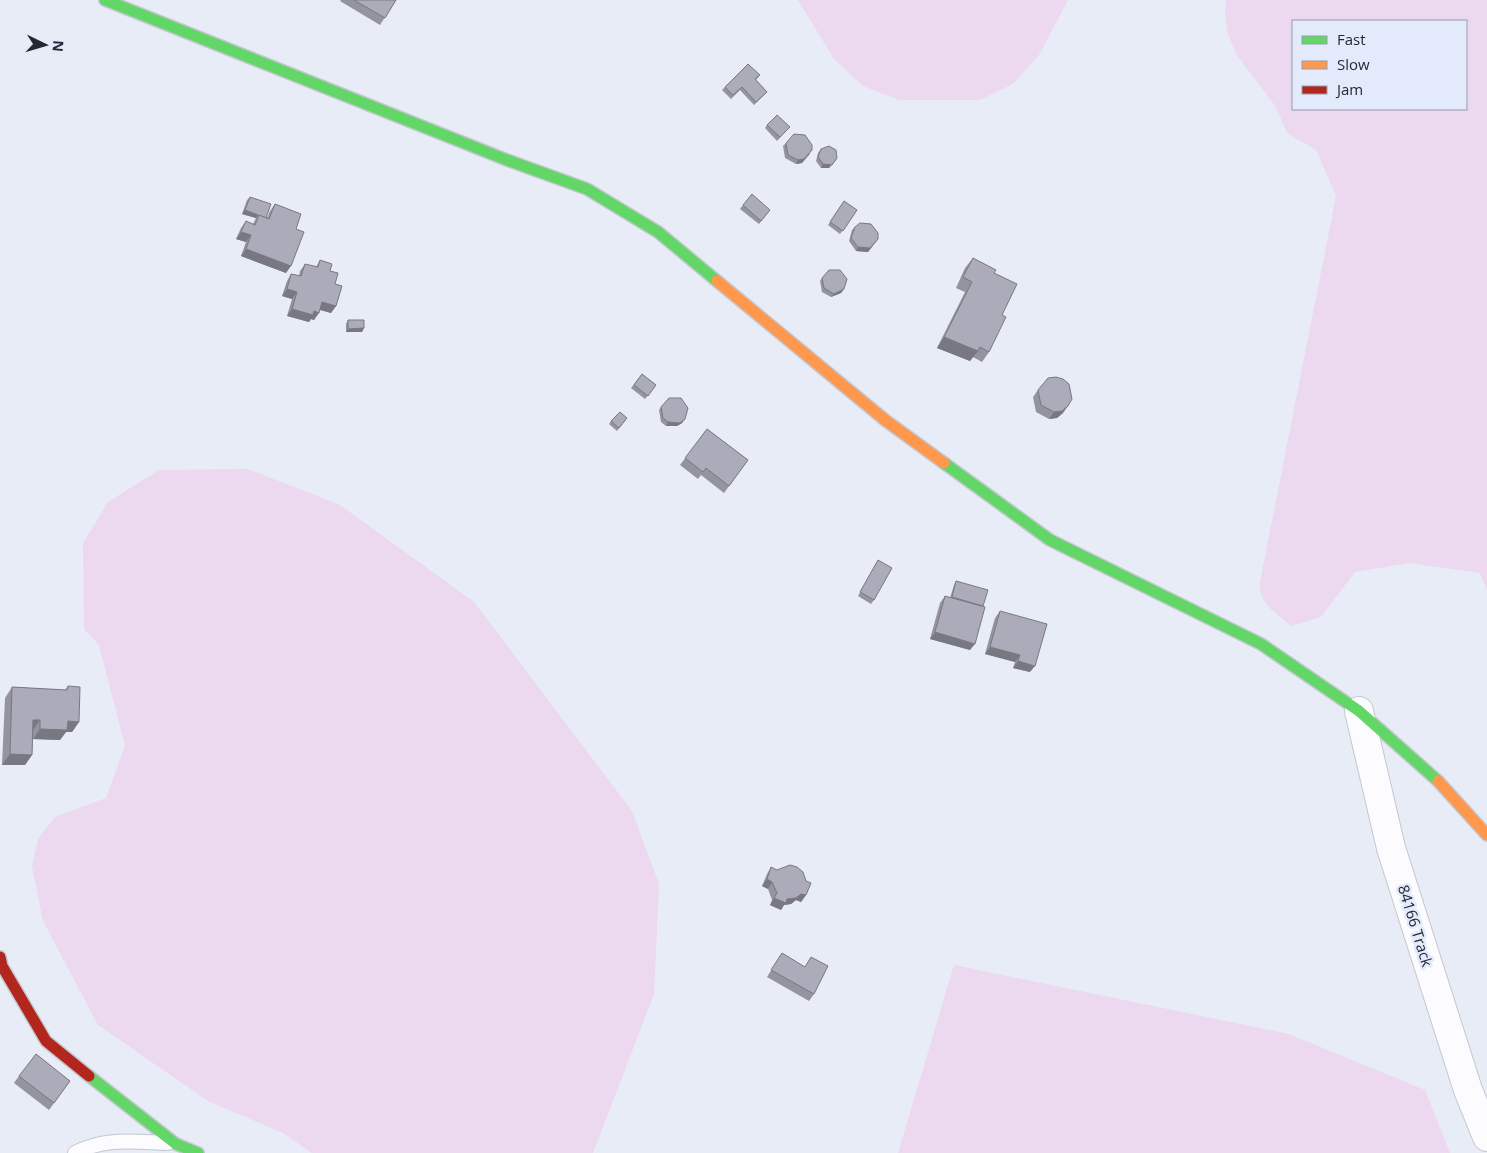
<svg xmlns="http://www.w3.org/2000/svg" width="1487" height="1153" font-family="'Open Sans',sans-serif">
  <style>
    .green { fill: #ecd8ef; fill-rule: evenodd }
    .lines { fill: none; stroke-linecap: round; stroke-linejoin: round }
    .lane-casing { stroke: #c4c7cf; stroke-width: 16 }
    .street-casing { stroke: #c4c7cf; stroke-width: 30 }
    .fast-casing { stroke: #c4c7cf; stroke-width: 14 }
    .slow-casing { stroke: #c4c7cf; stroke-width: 14 }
    .jam-casing { stroke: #c4c7cf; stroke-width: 14 }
    .lane { stroke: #fcfcfe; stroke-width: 14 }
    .street { stroke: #fcfcfe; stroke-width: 28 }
    .fast { stroke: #63d668; stroke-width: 11 }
    .slow { stroke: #ff974d; stroke-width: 11 }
    .jam { stroke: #b3261e; stroke-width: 11 }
    .wall { fill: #9493a0 }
    .shaded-wall { fill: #787882 }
    .building { fill: #acabba; stroke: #787882 }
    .labels { text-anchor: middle; stroke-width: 5; stroke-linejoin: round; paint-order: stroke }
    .street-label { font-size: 15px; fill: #25282f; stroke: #e2eafc }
  </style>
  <rect width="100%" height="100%" fill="#e8ecf6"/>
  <g class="green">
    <path d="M798 0H1068L1039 55 1013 84 980 100H899L863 86 834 59Z"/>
    <path d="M1226 0H1487V590L1480 573 1409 563 1355 572 1321 617 1291 626C1276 613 1258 604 1260 582L1336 196 1316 150 1287 133 1276 107 1236 54 1228 34 1225 15ZM1293 21H1466V109H1293Z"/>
    <path d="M248 469 340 505 474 602 632 811 659 884 654 994 593 1153H312L283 1133 208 1101 98 1025 43 921 32 866 38 839 55 817 106 798 125 746 99 645 84 629 83 543 108 502 159 470Z"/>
    <path d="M954 965 1289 1034 1425 1090 1450 1153H898Z"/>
  </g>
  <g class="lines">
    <defs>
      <path id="lane" d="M75 1153C105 1137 135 1142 168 1143"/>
      <path id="street" d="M1359 711 1391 848 1468 1090 1487 1137"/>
      <g id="fast">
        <path d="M105 0 507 160 587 189 658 232 717 281"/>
        <path d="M944 463 1050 540 1261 644 1359 711 1438 781"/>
        <path d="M89 1076 176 1144 198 1153"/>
      </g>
      <g id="slow">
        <path d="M717 281 885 420 944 463"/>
        <path d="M1438 781 1487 835"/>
      </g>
      <path id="jam" d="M0 957 2 966 46 1041 89 1076"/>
    </defs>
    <use href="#lane" class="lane-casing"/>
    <use href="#street" class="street-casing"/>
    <use href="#fast" class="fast-casing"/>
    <use href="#slow" class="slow-casing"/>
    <use href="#jam" class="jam-casing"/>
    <use href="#lane" class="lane"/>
    <use href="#street" class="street"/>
    <use href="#fast" class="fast"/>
    <use href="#slow" class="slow"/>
    <use href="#jam" class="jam"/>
  </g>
  <g class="wall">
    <path d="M341 0H396L380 25 340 1Z"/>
    <path d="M760 75 756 80 767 92 754 105 740 90 731 99 722 90 725 87Z"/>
    <path d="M767 125 790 127 777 141 765 128Z"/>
    <path d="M786 143 810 154 802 163 796 164 785 158 783 146Z"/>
    <path d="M821 149 837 158 829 168H821L816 161 818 153Z"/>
    <path d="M250 197 266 218H267L270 211 275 204 296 229 286 273 241 256 246 242 236 239 241 228 246 221 253 224 256 218 242 214 247 200Z"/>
    <path d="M844 201 857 210 840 234 828 225Z"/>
    <path d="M743 205 770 210 759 224 740 209Z"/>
    <path d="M855 227 878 239 868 252 856 251 849 241 852 230Z"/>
    <path d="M973 258 994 273 1002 315 989 352 982 362 973 357 970 361 937 348 965 292 956 288 965 268Z"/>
    <path d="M320 260 330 271 335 284 336 306 331 313 320 310 314 320 311 319 309 322 287 316 292 299 282 296 287 281 291 274 299 276 300 271 305 264 316 267Z"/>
    <path d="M822 278 844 289 841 293 831 297 822 292 820 281Z"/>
    <path d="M348 320 364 328 362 332H346V324Z"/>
    <path d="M642 374 656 385 645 399 631 388Z"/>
    <path d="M1038 390 1063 413 1057 418 1049 419 1036 412 1033 397Z"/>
    <path d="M661 407 685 419 682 423 677 426H666L661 422 659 410Z"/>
    <path d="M627 418 617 431 609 424 611 421Z"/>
    <path d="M707 429 748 460 724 493 701 475 698 479 680 465Z"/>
    <path d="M878 560 874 600 871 604 858 596Z"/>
    <path d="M956 581 983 607 970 650 930 639 940 603 945 596 950 598 954 585Z"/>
    <path d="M1000 611 1030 672 1013 668 1015 662 985 654 995 618Z"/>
    <path d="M68 686 79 722 72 732H66L60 740 33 739V730L32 755 25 765H2L5 698 12 687 65 690Z"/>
    <path d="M771 867 806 895 801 902 796 900 791 904 784 905 781 910 770 905 772 900 768 889 762 886 767 874Z"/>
    <path d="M782 953 805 967 811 957 814 994 809 1001 767 977Z"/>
    <path d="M19 1076 70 1081 49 1110 14 1083Z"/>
  </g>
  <g class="shaded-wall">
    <path d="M812 150 802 163 796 164 798 160Z"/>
    <path d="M837 158 829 168H821L823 164Z"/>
    <path d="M245 210 258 215 256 218 242 214Z"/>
    <path d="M241 232 251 235 246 242 236 239Z"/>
    <path d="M878 239 868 252 856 251 858 247Z"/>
    <path d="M246 249 291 266 286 273 241 256Z"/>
    <path d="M287 289 297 292 292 299 282 296Z"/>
    <path d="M844 289 841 293 831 297 834 294Z"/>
    <path d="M322 302 336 306 331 313 317 309Z"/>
    <path d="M292 309 314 311 319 313 314 320 311 319 309 322 287 316Z"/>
    <path d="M364 328 362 332H346L348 329Z"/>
    <path d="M944 337 978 351 970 361 937 348Z"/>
    <path d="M1068 406 1063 413 1057 418 1049 419 1054 412Z"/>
    <path d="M685 419 682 423 677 426H666L668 422Z"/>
    <path d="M935 632 975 644 970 650 930 639Z"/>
    <path d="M990 647 1020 655 1015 662 985 654Z"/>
    <path d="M1018 661 1035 666 1030 672 1013 668Z"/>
    <path d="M33 720H40L33 730H26Z"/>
    <path d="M68 721 79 722 72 732H66L60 740 33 739 40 729Z"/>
    <path d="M10 754 32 755 25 765H2Z"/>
    <path d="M767 879 772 882 768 889 762 886Z"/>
    <path d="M801 894 806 895 801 902 796 900 791 904 784 905 781 910 770 905 774 898 787 899Z"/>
  </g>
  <g class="building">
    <path d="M354 0H396L385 18Z"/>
    <path d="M748 64 760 75 755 79 767 92 756 102 742 87 733 95 725 87Z"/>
    <path d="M777 115 790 127 780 137 767 125Z"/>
    <path d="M794 134 805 135 812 145V150L804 159 798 160 788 155 786 143Z"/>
    <path d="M829 146 836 150 837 158 832 165 823 164 818 157 821 149Z"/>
    <path d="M752 194 770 210 761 221 743 205Z"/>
    <path d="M250 197 271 204 266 218 245 210Z"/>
    <path d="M844 201 857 210 843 231 830 222Z"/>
    <path d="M275 204 301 214 296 229 304 232 291 266 246 249 251 235 241 232 246 221 255 225 259 215 269 219Z"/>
    <path d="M860 223 871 224 878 233V239L870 248 858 247 851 238 855 227Z"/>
    <path d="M973 258 996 270 994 273 1017 284 1002 315 1006 317 989 352 980 347 978 351 944 337 972 282 963 277Z"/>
    <path d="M320 260 332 264 330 271 338 273 335 284 342 286 336 306 322 302 319 313 314 311 313 315 292 309 297 292 287 289 291 274 301 276 305 264 318 267Z"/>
    <path d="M829 270H840L847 279 844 289 834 294 824 288 822 278Z"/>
    <path d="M348 320H364V328L348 329Z"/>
    <path d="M642 374 656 385 648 396 634 385Z"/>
    <path d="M1056 377 1063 379 1069 384 1072 399 1068 406 1062 411 1054 412 1041 405 1038 390 1048 378Z"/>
    <path d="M669 398H681L688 408 685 419 680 423 668 422 663 418 661 407Z"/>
    <path d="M620 412 627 418 619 428 611 421Z"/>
    <path d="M707 429 748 460 729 486 706 468 703 472 685 458Z"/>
    <path d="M878 560 892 568 874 600 860 592Z"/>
    <path d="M956 581 988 590 983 606 952 597Z"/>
    <path d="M945 596 985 607 975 644 935 632Z"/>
    <path d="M1000 611 1047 624 1035 666 1018 661 1020 655 990 647Z"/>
    <path d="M68 686 80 687 79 722 68 721 67 730 40 729V720H33L32 755 10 754 12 687 67 690Z"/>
    <path d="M790 865 797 867 803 872 806 881 811 883 806 895 801 894 796 898 787 899 786 903 774 898 777 893 772 882 767 879 771 867 777 870Z"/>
    <path d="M782 953 805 967 811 957 828 966 814 994 771 970Z"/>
    <path d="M36 1054 70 1081 54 1103 19 1076Z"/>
  </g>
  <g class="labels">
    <g class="street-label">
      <text transform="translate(1415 926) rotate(73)" y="5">84166 Track</text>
    </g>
  </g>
  <rect x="1292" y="20" width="175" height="90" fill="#e2eafc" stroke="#969caa"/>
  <rect x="1302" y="36" width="25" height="8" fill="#63d668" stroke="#969caa"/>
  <text x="1337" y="45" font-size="15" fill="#25282f">Fast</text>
  <rect x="1302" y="61" width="25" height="8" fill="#ff974d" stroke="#969caa"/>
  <text x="1337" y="70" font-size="15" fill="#25282f">Slow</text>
  <rect x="1302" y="86" width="25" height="8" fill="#b3261e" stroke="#969caa"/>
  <text x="1337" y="95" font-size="15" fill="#25282f">Jam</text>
  <g transform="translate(45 45) rotate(95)" stroke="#e2eafc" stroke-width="4" paint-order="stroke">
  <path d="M0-4L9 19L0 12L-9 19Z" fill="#25282f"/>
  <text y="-8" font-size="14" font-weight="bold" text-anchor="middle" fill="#25282f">N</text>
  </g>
</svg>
